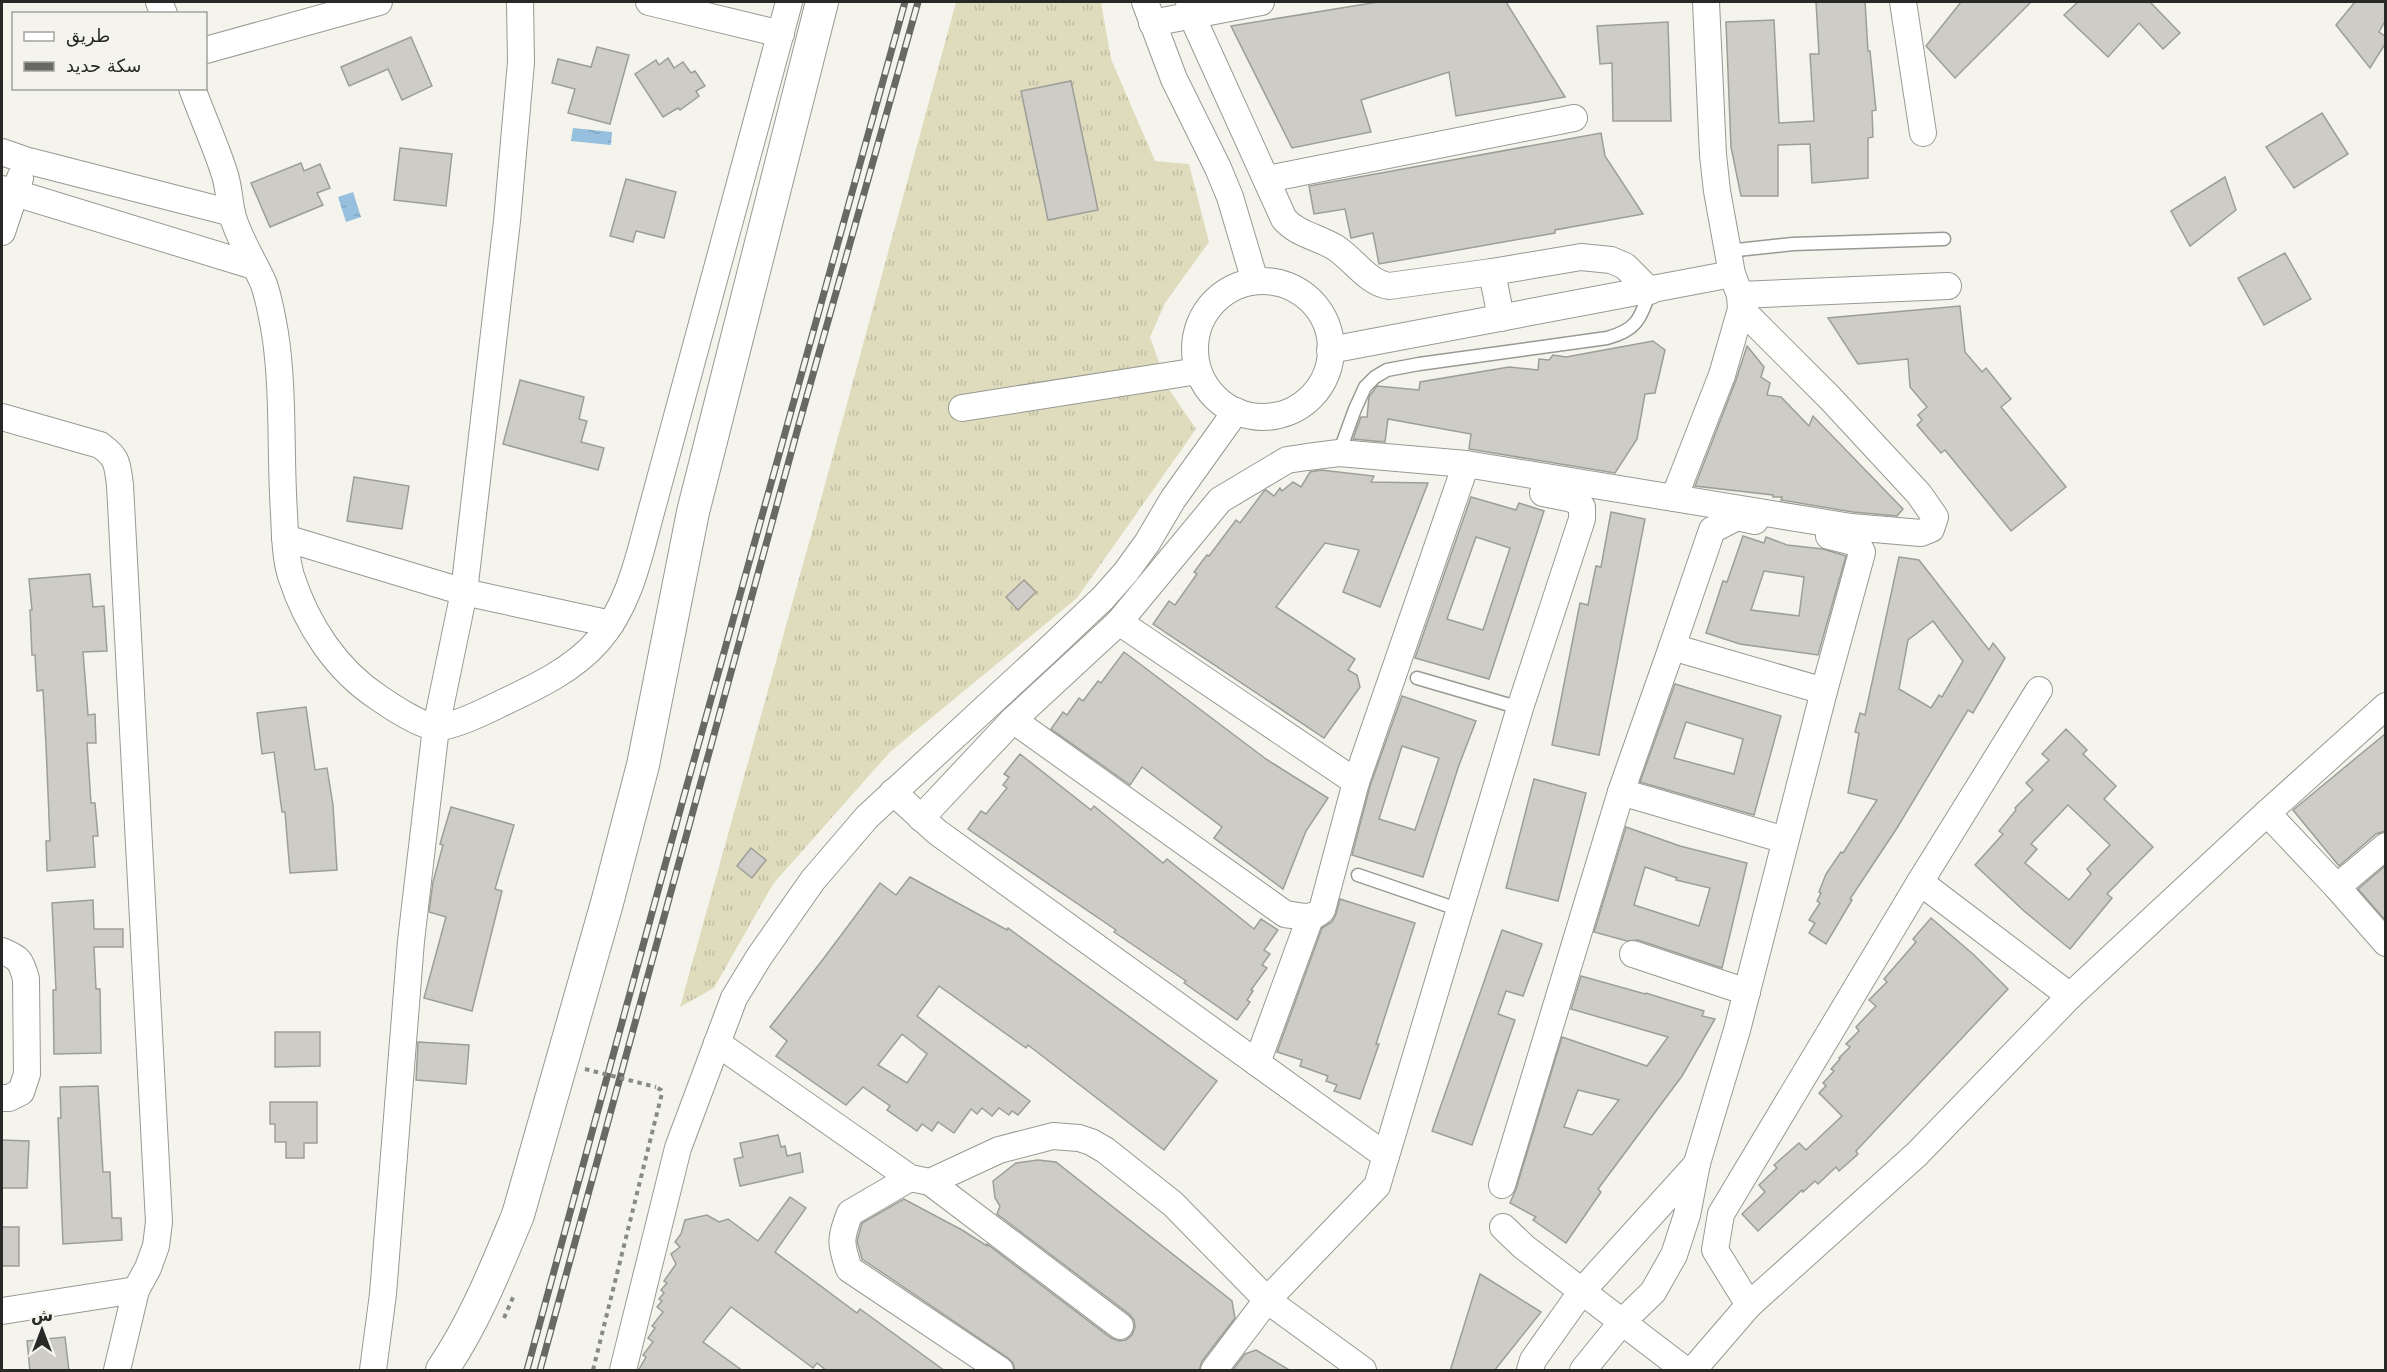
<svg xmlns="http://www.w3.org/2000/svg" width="2387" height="1372" font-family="'DejaVu Sans','Noto Sans Arabic',sans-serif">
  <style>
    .grass { fill: url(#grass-tufts) }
    .water { fill: url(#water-ripples) }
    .building { fill: #cdccc6; stroke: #9e9e98; stroke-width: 1.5; fill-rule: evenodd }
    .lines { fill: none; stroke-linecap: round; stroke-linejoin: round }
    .service-casing { stroke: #999993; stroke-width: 15 }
    .minor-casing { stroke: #999993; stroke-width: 28 }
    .tertiary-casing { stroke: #999993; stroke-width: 34 }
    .path { stroke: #898985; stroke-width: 4; stroke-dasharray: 4.5 4.5; stroke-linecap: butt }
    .service { stroke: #fff; stroke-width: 12 }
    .minor { stroke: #fff; stroke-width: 26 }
    .tertiary { stroke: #fff; stroke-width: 32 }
    .rail-casing { stroke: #686864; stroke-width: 7 }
    .rail { stroke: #f4f4ed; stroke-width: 4.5; stroke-dasharray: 14; stroke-linecap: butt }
    .path-bridge { stroke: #898985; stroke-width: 4; stroke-dasharray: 4.5 4.5; stroke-linecap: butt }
  </style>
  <defs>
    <pattern id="grass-tufts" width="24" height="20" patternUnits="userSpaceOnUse" patternTransform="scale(1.5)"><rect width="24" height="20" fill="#dedcbd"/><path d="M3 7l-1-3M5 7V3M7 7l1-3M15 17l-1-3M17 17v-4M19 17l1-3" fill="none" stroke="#bebda2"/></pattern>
    <pattern id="water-ripples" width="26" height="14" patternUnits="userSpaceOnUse" patternTransform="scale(1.5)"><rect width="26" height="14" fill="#96c0de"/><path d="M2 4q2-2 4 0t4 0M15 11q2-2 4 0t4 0" fill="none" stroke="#81a5be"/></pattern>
  </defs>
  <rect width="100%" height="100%" fill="#f4f4ed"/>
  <path class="grass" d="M956 2H1101L1111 59 1155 161 1189 164 1209 242 1165 303 1150 337 1168 388 1196 429 1077 598 890 752 773 884 714 988 680 1007 817 514Z"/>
  <g class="water">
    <path d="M573 128 612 132 611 145 571 141Z"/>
    <path d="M353 192 361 217 346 222 338 197Z"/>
  </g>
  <g class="building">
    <path d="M1378 2H1506L1565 97 1456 116 1449 72 1361 100 1371 132 1292 148 1231 26Z"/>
    <path d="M1816 2H1865L1868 51H1870L1876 110 1872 111 1873 137 1868 138V178L1812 183 1810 144 1778 145V196H1741L1731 147 1726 22 1774 20 1779 123 1814 121 1810 54H1819Z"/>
    <path d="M1961 2H2031L1955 78 1926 46Z"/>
    <path d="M2078 2H2150L2180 33 2163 49 2139 23 2108 57 2064 15Z"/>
    <path d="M2355 2H2385V21L2379 32 2385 36V44L2370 68 2336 25Z"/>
    <path d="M1668 22 1671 121H1613L1612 63 1600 64 1597 26Z"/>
    <path d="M411 37 432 86 402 100 388 69 349 86 341 67Z"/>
    <path d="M597 47 629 55 610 124 568 113 575 89 552 83 558 59 591 67Z"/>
    <path d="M668 58 674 68 683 62 691 73 695 71 705 86 696 91 699 96 680 110 678 108 663 117 635 74 656 60 659 65Z"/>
    <path d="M1071 81 1098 210 1048 220 1021 91Z"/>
    <path d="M2322 113 2348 154 2294 188 2266 147Z"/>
    <path d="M1601 133 1605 156 1643 214 1555 230V233L1379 264 1373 233 1351 238 1345 209 1314 214 1309 186Z"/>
    <path d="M400 148 452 154 446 206 394 200Z"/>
    <path d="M301 163 304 171 320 164 330 188 317 193 323 205 270 227 251 183Z"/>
    <path d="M2225 177 2236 210 2190 246 2171 211Z"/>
    <path d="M626 179 676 192 664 238 636 231 633 242 610 236Z"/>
    <path d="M2285 253 2311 299 2264 325 2238 278Z"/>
    <path d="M1960 306 1965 352 1982 372 1986 368 2011 399 2001 407 2066 487 2011 531 1945 450 1941 453 1917 425 1922 420 1918 415 1927 407 1910 387 1908 359 1858 364 1828 318Z"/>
    <path d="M1653 341 1665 350 1655 393 1645 394 1637 439 1615 473 1469 449 1471 434 1388 419 1385 442 1353 439 1361 417H1367L1369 397 1377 386 1419 390 1420 382 1509 367 1538 370 1539 359 1549 360 1553 355 1566 357Z"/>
    <path d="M1747 346 1764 367 1761 377 1770 383 1767 395 1781 397 1809 426 1813 416 1903 509 1897 516 1853 512 1781 500 1782 497H1773V495L1695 486 1736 380Z"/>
    <path d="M520 380 584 397 579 419 587 421 581 442 604 448 598 470 503 444Z"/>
    <path d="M1321 470 1374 476 1371 482 1428 483 1380 607 1343 592 1359 550 1325 543 1276 607 1355 659 1348 670 1357 675 1360 687 1324 738 1153 624 1169 601 1175 605 1197 574 1194 572 1207 555 1209 556 1236 520 1240 523 1264 491 1266 490 1274 496 1280 488 1282 491 1293 482 1301 487 1310 472Z"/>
    <path d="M354 477 409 486 402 529 347 521Z"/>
    <path d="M1471 497 1516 510 1519 503 1544 511 1489 679 1415 658ZM1476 537 1510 548 1483 630 1447 619Z"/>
    <path d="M1611 512 1645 519 1599 755 1552 745 1580 603 1588 605 1596 566 1601 567Z"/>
    <path d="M1743 536 1764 543 1766 537 1787 545 1823 549 1846 556 1818 655 1740 644 1706 633 1723 581 1727 582ZM1764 571 1804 577 1799 616 1751 610Z"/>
    <path d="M1899 557 1919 560 1989 650 1993 643 2005 658 1973 713 1968 710 1897 828 1850 899 1852 900 1826 944 1809 933 1815 923 1809 920 1820 903 1817 901 1821 893 1819 892 1826 874 1841 852 1843 853 1877 800 1848 793 1859 733 1855 732 1860 713 1865 715ZM1933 621 1963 661 1942 697 1939 695 1931 708 1899 689 1908 640Z"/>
    <path d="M90 574 93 607 104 606 107 651 83 652 88 715 95 714 96 743H87L91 803H95L98 836H93L95 867 47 871 46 841H50L46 745 43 690 37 691 35 655H32L30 610H32L29 579Z"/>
    <path d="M1024 580 1036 592 1018 610 1006 597Z"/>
    <path d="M1124 652 1266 759 1328 798 1306 831 1283 889 1214 838 1222 827 1142 767 1130 785 1051 729 1063 712 1067 715 1079 698 1083 701 1098 681 1101 683Z"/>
    <path d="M1675 684 1781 716 1754 815 1640 782ZM1686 722 1743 739 1734 774 1674 758Z"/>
    <path d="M1402 696 1476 721 1459 765 1423 877 1352 855 1370 786ZM1402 746 1439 758 1415 830 1379 819Z"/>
    <path d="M306 707 315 770 327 768 333 805 337 870 290 873 285 812H282L274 752 262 754 257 713Z"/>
    <path d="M2066 729 2087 750 2083 754 2116 786 2104 799 2153 847 2107 894 2112 898 2070 949 2024 911 1975 865 2003 834 1999 831 2016 810 2015 808 2033 790 2026 783 2049 760 2042 754ZM2068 805 2110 845 2087 869 2091 874 2069 900 2025 863 2037 849 2031 844Z"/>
    <path d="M2385 734V831L2376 834 2339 866 2293 810Z"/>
    <path d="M1020 754 1091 810 1094 806 1163 863 1167 859 1254 929 1261 919 1278 930 1264 950 1270 954 1262 965 1267 968 1251 990 1253 991 1247 1000 1250 1002 1237 1020 1184 983 1186 981 1114 932 1116 930 968 829 981 811 986 814 1007 788 1003 785 1009 777 1004 774Z"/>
    <path d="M1534 779 1586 793 1558 901 1506 888Z"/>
    <path d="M451 807 514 825 495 889 502 891 472 1011 424 998 446 917 429 912 433 882 443 845 440 844Z"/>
    <path d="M1626 827 1680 846 1747 863 1722 968 1638 940 1627 941 1594 932ZM1645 867 1677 878 1676 880 1710 888 1699 926 1634 905Z"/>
    <path d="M751 848 766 860 752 878 737 866Z"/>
    <path d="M2385 866V920L2358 889Z"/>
    <path d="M910 877 1007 930 1008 928 1217 1081 1164 1150 1028 1045 1026 1048 939 986 917 1016 1030 1101 1018 1115 1012 1111 1009 1115 999 1108 992 1116 982 1108 977 1114 971 1109 954 1133 938 1122 932 1131 922 1124 917 1131 887 1110 890 1106 863 1087 846 1105 776 1056 787 1041 770 1027 824 958 880 883 896 895ZM902 1034 927 1054 907 1083 878 1065Z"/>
    <path d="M1340 899 1415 923 1376 1044H1379L1360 1099 1334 1091 1337 1085 1326 1081 1328 1076 1300 1066 1302 1060 1277 1052 1322 928 1332 922 1336 914Z"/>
    <path d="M93 900 94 929H123V947H94L96 989H100L101 1053 54 1054 53 990H56L52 903Z"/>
    <path d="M1931 918 1974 955 2008 989 1856 1151 1858 1154 1839 1171 1836 1167 1818 1184 1815 1181 1803 1192 1802 1190 1758 1231 1742 1214 1765 1192 1759 1185 1777 1168 1774 1165 1799 1143 1806 1150 1842 1116 1819 1093 1826 1086 1823 1083 1834 1071 1831 1069 1840 1059 1839 1058 1850 1047 1846 1044 1859 1031 1856 1027 1876 1006 1869 1000 1887 982 1884 979 1916 942 1913 939Z"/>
    <path d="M1502 930 1542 944 1523 996 1506 991 1498 1014 1515 1020 1472 1145 1432 1131Z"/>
    <path d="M1581 976 1645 994 1646 993 1704 1011 1702 1016 1715 1019 1682 1076 1598 1189 1601 1192 1566 1243 1533 1220 1536 1217 1510 1203 1516 1189 1562 1037 1647 1066 1668 1037 1571 1009ZM1578 1090 1619 1100 1592 1135 1564 1127Z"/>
    <path d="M275 1032H320V1066L275 1067Z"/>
    <path d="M418 1042 469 1045 466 1084 416 1080Z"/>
    <path d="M98 1086 103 1172H110L112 1218H121L122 1240 63 1244 58 1118H61L60 1087Z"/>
    <path d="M270 1102H317V1143H304V1158H286V1142H275V1124H270Z"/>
    <path d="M778 1135 781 1147 785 1146 787 1156 800 1153 803 1172 740 1186 734 1159 743 1157 740 1143Z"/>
    <path d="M2 1140 29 1141 27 1188H2Z"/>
    <path d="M1038 1160 1056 1162 1232 1301 1235 1318 1202 1361 1199 1371H1015L1013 1363 1008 1358 862 1259 857 1241 862 1223 904 1199 962 1230 987 1246V1244L1111 1338 1119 1341 1126 1340 1132 1335 1135 1327 1134 1320 1129 1314 997 1214 1000 1206 995 1198 993 1181 1016 1163Z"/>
    <path d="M790 1197 806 1208 775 1252 857 1313 860 1309 945 1371H827L817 1363 813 1368 731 1307 703 1342 743 1371H638L646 1357 643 1355 653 1342 648 1338 655 1328 652 1326 663 1312 657 1307 662 1301 659 1299 664 1293 661 1290 667 1283 664 1281 676 1264 671 1254 680 1247 675 1242 681 1234 685 1220 707 1215 719 1222 728 1219 758 1241Z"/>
    <rect x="2" y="1227" width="17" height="39"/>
    <path d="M1480 1274 1541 1312 1494 1371H1450Z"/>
    <path d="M65 1337 69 1371H30L27 1341Z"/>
    <path d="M1256 1350 1291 1371H1232L1245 1354Z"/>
  </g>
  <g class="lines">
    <defs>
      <g id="service">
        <path d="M1728 251 1793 244 1944 239"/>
        <path d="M1339 453 1355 409 1365 387 1375 377 1387 370 1419 364 1607 338C1637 330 1640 319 1650 291"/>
        <path d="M1417 678 1520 708"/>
        <path d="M1358 875 1460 910"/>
      </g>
      <g id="minor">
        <path d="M159 2 164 14"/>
        <path d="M649 2 781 34"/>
        <path d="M1145 2 1174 79 1218 168 1230 197 1255 281"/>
        <path d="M1189 2 1191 14 1284 219C1298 235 1319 237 1336 248 1354 260 1368 283 1389 286L1492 272 1581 257 1611 260 1625 266 1650 291"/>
        <path d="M1903 2 1923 133"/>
        <path d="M1152 23 1261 2"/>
        <path d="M206 50 379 2"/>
        <path d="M192 88C202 116 215 144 224 172 229 186 229 200 232 214 238 237 253 260 263 282 269 297 272 317 275 333 284 392 280 453 284 513 285 533 285 556 291 576 307 625 336 670 379 698 392 707 421 726 436 727 451 728 486 711 500 704 534 688 573 670 598 641 631 604 640 551 653 505L789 2"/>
        <path d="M2 152 25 160 232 213"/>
        <path d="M1267 179 1574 118"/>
        <path d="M2 189 254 266"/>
        <path d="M2 232 20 178"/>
        <path d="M1492 272 1501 318"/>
        <circle cx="1263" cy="349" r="68"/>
        <path d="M1740 295 1948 286"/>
        <path d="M1330 350 1732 274"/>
        <path d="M962 408 1198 371"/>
        <path d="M2 417 100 445C118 458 117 463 120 485L159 1222 156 1246 148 1268 136 1290 117 1370"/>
        <path d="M1674 498 1722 375 1741 309 1740 295 1732 274 1717 191 1713 155 1706 2"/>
        <path d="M285 538 464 592 611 624"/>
        <path d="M1119 622 1356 782"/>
        <path d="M1672 647 1712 530 1737 517 1755 521"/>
        <path d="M1013 720 1285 914C1300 916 1311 921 1322 910L1356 782 1466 464 1851 527 1921 533 1931 529 1935 517 1919 494 1830 398 1741 309"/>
        <path d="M893 792 937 832 1386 1156"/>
        <path d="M1621 792 1785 840"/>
        <path d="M2267 813 2337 887 2386 943"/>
        <path d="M921 818 1013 720 1119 622 1220 500 1287 460 1307 457 1339 453 1466 464"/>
        <path d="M1920 882 2070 996"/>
        <path d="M2337 887 2386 846"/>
        <path d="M2 951C19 958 21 960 26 979L27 1074 21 1092 9 1098H2"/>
        <path d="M1633 954 1747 992"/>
        <path d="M717 1043 910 1178 930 1182 999 1150 1053 1136 1079 1138 1091 1142 1105 1150 1173 1204 1267 1300 1363 1370"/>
        <path d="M1257 1063 1310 918"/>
        <path d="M910 1178 850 1213C840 1238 840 1243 849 1269L1000 1370"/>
        <path d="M930 1182 1120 1326"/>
        <path d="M1502 1185 1621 792 1672 647 1824 691"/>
        <path d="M1503 1227 1524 1247 1685 1370"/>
        <path d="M1749 1305 1715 1250 1721 1214 1920 882 2039 690"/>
        <path d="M2 1311 136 1290"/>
        <path d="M373 1370 383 1294 411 941 436 727 464 592 507 221 521 62 520 2"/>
        <path d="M623 1370 678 1148 734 998 759 957 813 880 867 817 1047 651 1103 598 1126 572 1147 543 1173 499 1236 411"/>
        <path d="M1214 1370 1267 1300 1377 1186 1520 708 1582 519V507L1577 501 1568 498 1543 493"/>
        <path d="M1530 1370 1533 1360 1582 1291 1697 1164"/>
        <path d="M1583 1370 1622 1322 1653 1292 1674 1255 1687 1215 1697 1163 1737 1030 1824 691 1860 560 1862 552 1857 543 1829 536"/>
        <path d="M1693 1370 1749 1305 1917 1154 2070 996 2267 813 2386 706"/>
      </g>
      <path id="tertiary" d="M442 1370C474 1323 496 1268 518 1215L607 903 643 765 693 512 822 2"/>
    </defs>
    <use href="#service" class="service-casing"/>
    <use href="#minor" class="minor-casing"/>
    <use href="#tertiary" class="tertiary-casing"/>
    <g class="path">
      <path d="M504 1318 514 1295"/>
      <path d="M593 1370 662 1093 661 1090 656 1087"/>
    </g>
    <use href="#service" class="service"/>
    <use href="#minor" class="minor"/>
    <use href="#tertiary" class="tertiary"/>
    <defs>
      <g id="rail">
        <path d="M527 1370 679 814 905 2"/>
        <path d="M540 1370 799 424 918 2"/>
      </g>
    </defs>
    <use href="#rail" class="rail-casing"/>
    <use href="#rail" class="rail"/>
    <path class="path-bridge" d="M585 1069 656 1087"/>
  </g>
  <rect width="2387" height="1372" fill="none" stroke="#282826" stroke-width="6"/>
  <rect x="12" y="12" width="195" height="78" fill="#f4f4ed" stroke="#a2a29d" stroke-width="1.5"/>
  <rect x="24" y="32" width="30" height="9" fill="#ffffff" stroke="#a2a29d" stroke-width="1.5"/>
  <text x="66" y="42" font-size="18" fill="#282826">طريق</text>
  <rect x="24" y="62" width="30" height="9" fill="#686864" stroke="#a2a29d" stroke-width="1.5"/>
  <text x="66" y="72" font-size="18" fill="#282826">سكة حديد</text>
  <g transform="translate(42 1330)" stroke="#f4f4ed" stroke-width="4.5" paint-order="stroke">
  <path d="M0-4.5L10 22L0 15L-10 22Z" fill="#282826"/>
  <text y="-9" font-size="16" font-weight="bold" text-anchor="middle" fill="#282826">ش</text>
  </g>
</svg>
